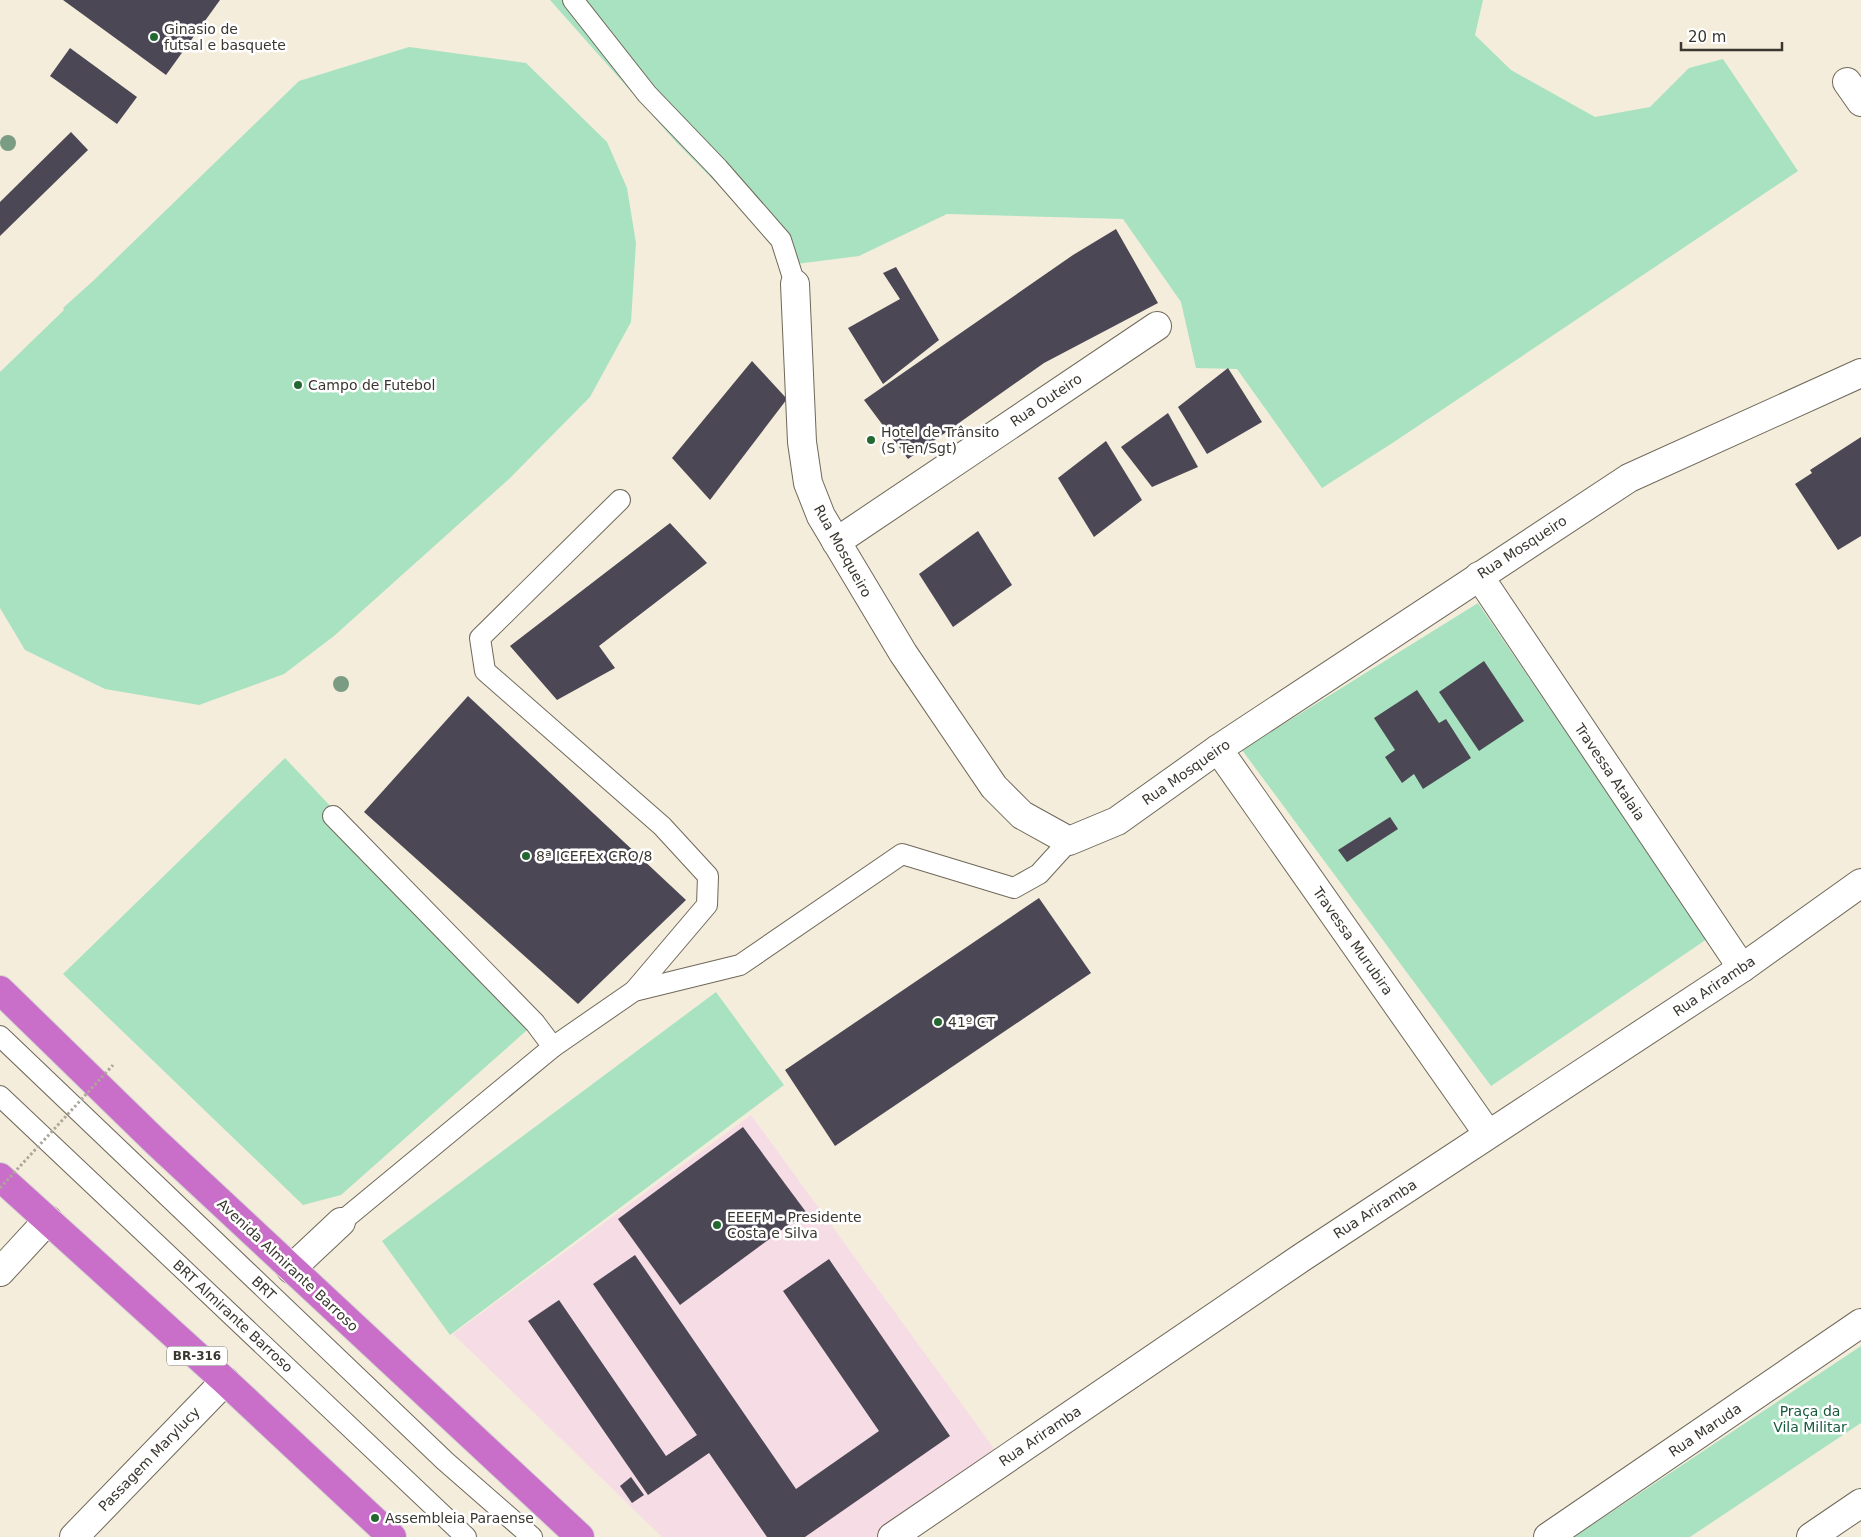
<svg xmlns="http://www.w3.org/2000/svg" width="1861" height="1537" font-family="'DejaVu Sans',sans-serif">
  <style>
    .education { fill: #f6dce4 }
    .green { fill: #a8e2c1 }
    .building { fill: #4b4755 }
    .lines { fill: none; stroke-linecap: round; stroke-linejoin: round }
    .lane-casing { stroke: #6f695a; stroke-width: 22 }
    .street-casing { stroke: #6f695a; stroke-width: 30 }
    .secondary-casing { stroke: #6f695a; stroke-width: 30 }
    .highway-casing { stroke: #d4d3d1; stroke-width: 30 }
    .lane { stroke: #fff; stroke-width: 20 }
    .street { stroke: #fff; stroke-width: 28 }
    .secondary { stroke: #fff; stroke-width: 28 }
    .highway { stroke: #c96ec9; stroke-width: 28 }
    .path-bridge { stroke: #ada79a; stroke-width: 3; stroke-dasharray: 2.5 2.5; stroke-linecap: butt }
    .tree { fill: #7a9c83 }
    .poi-dot { fill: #236731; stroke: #fff; stroke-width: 2 }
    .labels { text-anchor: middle; stroke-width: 5; stroke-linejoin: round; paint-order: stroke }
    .shield { fill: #fff; stroke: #75736e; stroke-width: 1 }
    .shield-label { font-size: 12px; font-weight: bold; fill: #3a3730 }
    .poi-label { font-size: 14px; fill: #3a3730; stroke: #fff; text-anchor: start }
    .street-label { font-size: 14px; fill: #3a3730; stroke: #fff }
    .park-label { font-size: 14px; fill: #16593b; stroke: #fff }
  </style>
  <rect width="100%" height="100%" fill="#f5eddc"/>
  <path class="education" d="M751 1115 996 1451 879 1537H662L453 1334Z"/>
  <g class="green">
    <path d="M550 0H1483L1475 35 1511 70 1595 117 1650 107 1689 68 1723 59 1798 171 1394 442 1322 488 1237 369 1196 368 1181 302 1123 219 947 214 859 256 796 264 676 142Z"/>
    <path d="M409 47 526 63 607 142 627 188 636 243 631 322 590 397 509 479 334 636 284 674 199 705 105 689 25 650 0 608V372L64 310 63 308 93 281 299 81Z"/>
    <path d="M1478 603 1707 939 1491 1086 1242 750Z"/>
    <path d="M285 758 535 1023 341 1195 303 1205 63 974Z"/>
    <path d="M716 992 784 1085 450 1335 382 1241Z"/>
    <path d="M1861 1346V1423L1690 1537H1574Z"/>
  </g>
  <g class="building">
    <path d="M63 0H220L166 75Z"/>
    <path d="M70 48 137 97 117 124 50 76Z"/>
    <path d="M71 132 88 150 0 236V202Z"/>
    <path d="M1116 229 1158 303 1044 363 908 459 864 400 1073 255Z"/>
    <path d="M896 267 939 340 883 384 848 328 900 299 883 273Z"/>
    <path d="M752 361 787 399 710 500 672 458Z"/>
    <path d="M1228 368 1262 422 1207 454 1178 407Z"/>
    <path d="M1168 413 1198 467 1152 487 1121 447Z"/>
    <path d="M1861 437V536L1838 550 1795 484 1812 473 1810 470Z"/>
    <path d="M1106 441 1142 500 1094 537 1058 478Z"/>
    <path d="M670 523 707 563 599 646 615 668 557 700 510 646Z"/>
    <path d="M978 531 1012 585 953 627 919 574Z"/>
    <path d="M1484 661 1524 721 1479 751 1439 692Z"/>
    <path d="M1417 690 1439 723 1446 719 1471 758 1423 789 1414 774 1402 783 1385 757 1395 750 1374 718Z"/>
    <path d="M468 696 686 900 578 1004 364 812Z"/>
    <path d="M1390 817 1398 829 1347 862 1338 850Z"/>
    <path d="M1039 898 1091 973 835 1146 785 1070Z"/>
    <path d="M743 1127 806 1212 680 1305 618 1219Z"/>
    <path d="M635 1255 796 1489 879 1431 783 1291 829 1259 950 1436 805 1537H767L709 1453 648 1495 528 1321 559 1300 666 1456 697 1435 593 1284Z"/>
    <path d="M631 1477 644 1495 632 1503 620 1486Z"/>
  </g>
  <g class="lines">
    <defs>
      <g id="lane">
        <path d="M573 0 647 94 718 168 781 240 795 284"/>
        <path d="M620 500 480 638 485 671 662 826 708 876 707 905 634 991"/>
        <path d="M333 816 535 1023 553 1047"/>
        <path d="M0 1036 445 1461 532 1537"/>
        <path d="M0 1096 466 1537"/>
        <path d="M341 1222 553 1047 634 991 740 965 902 854 1014 888 1039 874 1069 841"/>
      </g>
      <g id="street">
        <path d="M1847 82 1861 102"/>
        <path d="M795 284 802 442 808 483 821 516 903 653 994 787 1022 815 1069 841 1117 821 1218 749 1629 478 1861 373"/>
        <path d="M836 542 1157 326"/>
        <path d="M1479 576 1742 968"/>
        <path d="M1218 749 1488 1134"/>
        <path d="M291 1269 341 1222"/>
        <path d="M0 1272 48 1220"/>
        <path d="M74 1537 225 1381"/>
        <path d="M892 1537 1301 1258 1742 968 1861 883"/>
        <path d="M1548 1537 1861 1323"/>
      </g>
      <path id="secondary" d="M1811 1537 1861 1503"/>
      <g id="highway">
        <path d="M0 990 156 1142 580 1537"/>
        <path d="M0 1177 225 1381 392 1537"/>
      </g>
    </defs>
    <use href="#lane" class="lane-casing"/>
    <use href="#street" class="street-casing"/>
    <use href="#secondary" class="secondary-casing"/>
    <use href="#highway" class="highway-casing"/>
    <use href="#lane" class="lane"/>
    <use href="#street" class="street"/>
    <use href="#secondary" class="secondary"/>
    <use href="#highway" class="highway"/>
    <path class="path-bridge" d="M0 1188 113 1065"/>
  </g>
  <g class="tree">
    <circle cx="8" cy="143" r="8"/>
    <circle cx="341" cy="684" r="8"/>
  </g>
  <g class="poi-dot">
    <circle cx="154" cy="37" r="5"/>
    <circle cx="298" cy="385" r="5"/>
    <circle cx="871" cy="440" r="5"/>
    <circle cx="526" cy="856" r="5"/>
    <circle cx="938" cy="1022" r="5"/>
    <circle cx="717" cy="1225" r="5"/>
    <circle cx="375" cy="1518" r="5"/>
  </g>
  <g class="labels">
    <rect class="shield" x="167" y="1346.5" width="60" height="19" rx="4"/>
    <g class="shield-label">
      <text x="197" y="1360">BR-316</text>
    </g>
    <g class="poi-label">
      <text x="164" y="34">Ginasio de<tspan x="164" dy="16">futsal e basquete</tspan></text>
      <text x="308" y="390">Campo de Futebol</text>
      <text x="881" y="437">Hotel de Trânsito<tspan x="881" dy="16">(S Ten/Sgt)</tspan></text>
      <text x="536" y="861">8ª ICEFEx CRO/8</text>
      <text x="948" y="1027">41º CT</text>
      <text x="727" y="1222">EEEFM - Presidente<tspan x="727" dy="16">Costa e Silva</tspan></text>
      <text x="385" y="1523">Assembleia Paraense</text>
    </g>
    <g class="street-label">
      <text transform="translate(1046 400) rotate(-34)" y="5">Rua Outeiro</text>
      <text transform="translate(1522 547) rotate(-33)" y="5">Rua Mosqueiro</text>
      <text transform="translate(843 551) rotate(61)" y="5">Rua Mosqueiro</text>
      <text transform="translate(1186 772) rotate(-35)" y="5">Rua Mosqueiro</text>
      <text transform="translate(1610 772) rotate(56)" y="5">Travessa Atalaia</text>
      <text transform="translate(1353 941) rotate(55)" y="5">Travessa Murubira</text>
      <text transform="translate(1714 986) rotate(-34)" y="5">Rua Ariramba</text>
      <text transform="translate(1375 1209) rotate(-33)" y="5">Rua Ariramba</text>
      <text transform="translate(288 1265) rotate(43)" y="5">Avenida Almirante Barroso</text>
      <text transform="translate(264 1288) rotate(44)" y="5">BRT</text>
      <text transform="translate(233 1316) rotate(43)" y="5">BRT Almirante Barroso</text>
      <text transform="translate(1705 1430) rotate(-34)" y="5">Rua Maruda</text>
      <text transform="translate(1040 1436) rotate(-34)" y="5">Rua Ariramba</text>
      <text transform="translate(149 1459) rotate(-46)" y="5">Passagem Marylucy</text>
    </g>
    <g class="park-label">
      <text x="1810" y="1416">Praça da<tspan x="1810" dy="16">Vila Militar</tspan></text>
    </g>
  </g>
  <path d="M1681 42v8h101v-8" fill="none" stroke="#3a3730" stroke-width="2.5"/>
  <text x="1688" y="42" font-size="15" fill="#3a3730" stroke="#ffffff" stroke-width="4" paint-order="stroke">20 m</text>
</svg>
